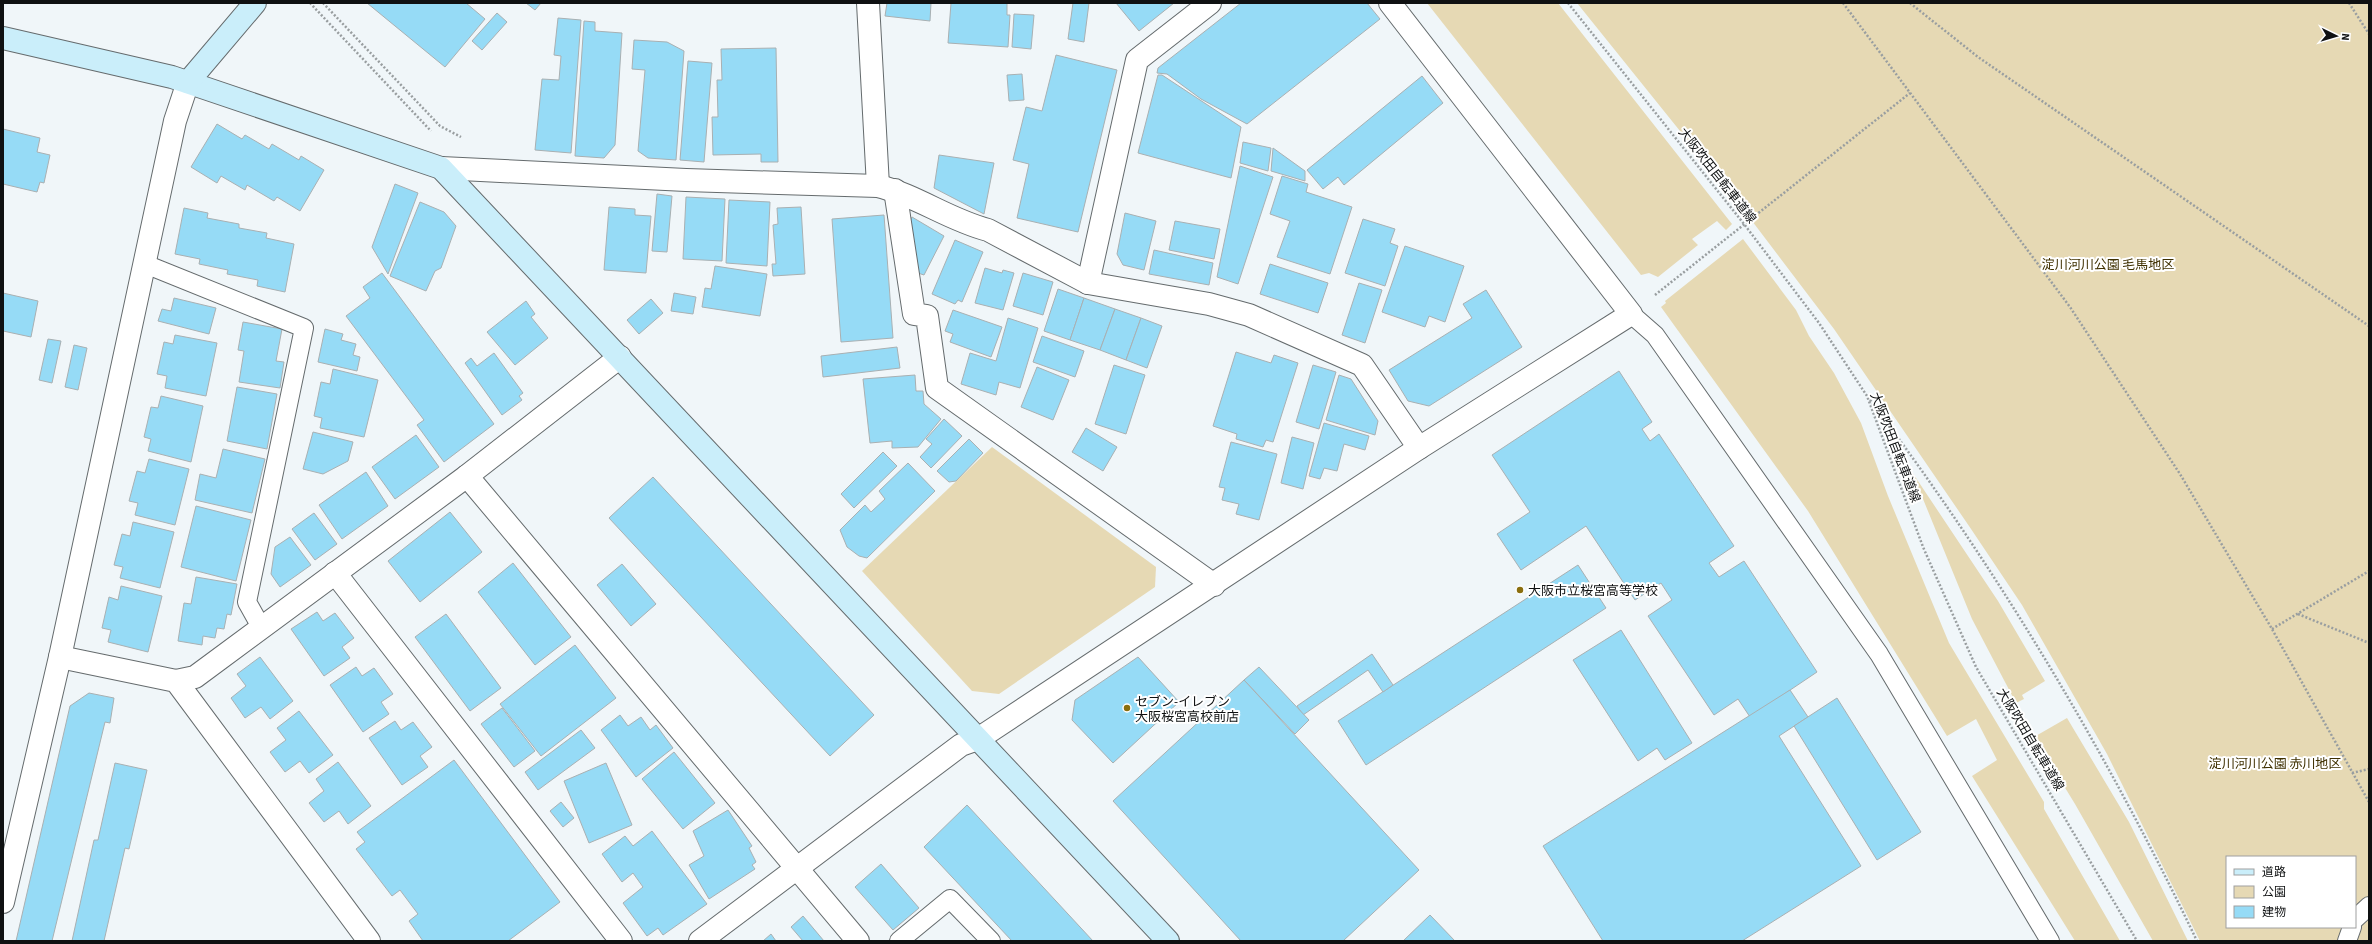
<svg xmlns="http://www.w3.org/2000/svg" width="2372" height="944" font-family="'Source Sans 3','Noto Sans JP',sans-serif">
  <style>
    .green { fill: #e6d9b4; fill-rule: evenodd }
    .building { fill: #96dbf6; stroke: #a9b0b2 }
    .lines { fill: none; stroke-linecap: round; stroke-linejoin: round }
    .lane-casing { stroke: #656b6d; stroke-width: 20 }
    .street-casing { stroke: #656b6d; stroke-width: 24 }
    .secondary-casing { stroke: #656b6d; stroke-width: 24 }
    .path { stroke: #999ea0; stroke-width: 2.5; stroke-dasharray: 2 2; stroke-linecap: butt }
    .lane { stroke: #fff; stroke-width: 18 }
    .street { stroke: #fff; stroke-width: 22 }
    .secondary { stroke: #caeefa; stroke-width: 22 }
    .poi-dot { fill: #8a6e0e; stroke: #fff; stroke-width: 1.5 }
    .labels { text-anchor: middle; stroke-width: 4; stroke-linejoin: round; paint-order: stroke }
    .street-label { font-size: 13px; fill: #0f1112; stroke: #fff }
    .park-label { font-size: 13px; fill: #3f3000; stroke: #fff }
    .poi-label { font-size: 13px; fill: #0f1112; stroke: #fff; text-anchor: start }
  </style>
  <rect width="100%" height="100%" fill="#f0f6f9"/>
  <g class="green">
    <path d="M1427 3H1558L1732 224 1726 230 1717 221 1692 239 1698 245 1658 277 1649 273 1641 275Z"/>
    <path d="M1577 3H2369V941H2200L2107 754 2022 605 1969 526 1834 329 1746 213ZM2227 857H2355V927H2227Z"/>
    <path d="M1743 239 1796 310 1809 336 1834 373 1861 423 1888 496 1949 643 2044 802V809L2120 941H2075L1972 776 1997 760 1976 719 1947 736 1808 511 1661 307 1666 303 1665 301Z"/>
    <path d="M992 447 1156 567 1155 587 999 694 972 691 862 571Z"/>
    <path d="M1912 472 1998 601 2045 681 2022 695 2024 699 2016 703 1972 619Z"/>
    <path d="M2067 718 2129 822 2188 941H2153L2075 804 2034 737Z"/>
  </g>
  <g class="building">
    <path d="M367 3H466L485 19 445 67Z"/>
    <path d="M526 3H541L535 10Z"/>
    <path d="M887 3H931L930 21 885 16Z"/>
    <path d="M951 3H1007V15H1010L1008 47 948 43Z"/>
    <path d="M1073 3H1089L1084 42 1068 39Z"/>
    <path d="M1116 3H1174L1139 31Z"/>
    <path d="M1241 3H1367L1380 19 1247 124 1201 99 1167 74 1157 73 1158 68Z"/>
    <path d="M497 13 507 22 482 50 472 41Z"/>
    <path d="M1014 14 1034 15 1031 49 1012 47Z"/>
    <path d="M558 18 581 20 571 153 535 150 542 79 559 80 561 56 554 55Z"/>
    <path d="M584 21 595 22V31L622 33 615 145 604 158 575 156Z"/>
    <path d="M634 40 667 42 684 51 676 160 648 158 638 151 645 70 632 69Z"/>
    <path d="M776 48 778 162H761V154L713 155 712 117H718L717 80H722L721 49Z"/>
    <path d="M1056 55 1117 70 1078 232 1017 218 1029 164 1013 160 1026 107 1042 111Z"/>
    <path d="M688 61 712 63 704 162 680 160Z"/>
    <path d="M1022 74 1024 100 1009 101 1007 75Z"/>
    <path d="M1158 75H1162L1241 127 1231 178 1138 153Z"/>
    <path d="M1422 76 1443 103 1344 185 1338 177 1323 189 1307 170Z"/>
    <path d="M217 124 242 139 245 135 269 149 272 144 299 160 301 156 324 170 300 211 277 197 274 201 247 185 245 190 221 176 217 183 191 167Z"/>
    <path d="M3 129 40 138 37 152 50 155 44 183 40 182 37 192 3 184Z"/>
    <path d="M1243 142 1271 148 1268 171 1240 163Z"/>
    <path d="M1273 148 1305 171V181L1271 171Z"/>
    <path d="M939 155 994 163 984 214 934 188Z"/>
    <path d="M1240 166 1273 177 1238 284 1217 277Z"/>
    <path d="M1282 176 1308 184 1306 192 1352 207 1330 274 1277 257 1290 221 1270 214Z"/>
    <path d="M395 184 418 193 388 274 372 247Z"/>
    <path d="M657 194 672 196 667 252 652 251Z"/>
    <path d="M686 197 725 199 722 261 683 259Z"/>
    <path d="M729 200 770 202 767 266 726 263Z"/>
    <path d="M420 202 444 212 456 226 441 268 435 271 426 291 390 276Z"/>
    <path d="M609 207 635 209V215L651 216 646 273 604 270Z"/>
    <path d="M801 207 805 274 773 276 772 264H776L773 225 778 224 777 208Z"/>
    <path d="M184 208 208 213 207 218 239 224V228L267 233 266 238 294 244 285 292 257 286 258 280 227 274 228 270 199 264 200 259 175 254Z"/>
    <path d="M1125 213 1156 221 1144 270 1123 265 1117 254Z"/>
    <path d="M884 215 893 338 841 342 832 219Z"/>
    <path d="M912 217 944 236 924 275 918 273 908 225Z"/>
    <path d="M1363 219 1395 229 1390 243 1398 246 1385 286 1345 273Z"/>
    <path d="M1175 221 1220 229 1214 259 1169 250Z"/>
    <path d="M955 240 983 252 962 302 958 300 955 304 932 294Z"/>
    <path d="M1405 246 1464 266 1445 322 1429 316 1425 327 1382 312Z"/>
    <path d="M1154 250 1213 263 1209 285 1149 274Z"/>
    <path d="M1270 264 1328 283 1318 313 1260 294Z"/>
    <path d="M715 266 767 274 760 316 702 307 705 288 711 289Z"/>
    <path d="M985 268 1002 273 1003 270 1014 273 1003 310 975 303Z"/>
    <path d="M382 273 494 424 444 462 417 425 424 420 346 316 370 298 363 287Z"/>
    <path d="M1023 273 1053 282 1043 315 1013 306Z"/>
    <path d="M1359 283 1382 290 1365 343 1342 335Z"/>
    <path d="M1058 289 1084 298 1070 340 1044 331Z"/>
    <path d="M1486 290 1522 347 1429 406 1408 401 1389 370 1472 318 1463 304Z"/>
    <path d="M3 293 38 301 31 337 3 331Z"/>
    <path d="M674 293 696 297 693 314 671 311Z"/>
    <path d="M174 298 216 308 209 334 158 321 162 309 171 311Z"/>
    <path d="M1084 298 1115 309 1100 350 1070 340Z"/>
    <path d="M651 299 663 313 639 334 627 320Z"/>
    <path d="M526 301 535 314 531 317 548 338 515 365 487 332Z"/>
    <path d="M1115 309 1141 318 1126 360 1100 350Z"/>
    <path d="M953 310 1002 327 991 357 950 342 953 334 945 331Z"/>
    <path d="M1008 318 1038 328 1020 388 999 382 996 395 961 384 970 353 996 361Z"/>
    <path d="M1141 318 1162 326 1147 368 1126 360Z"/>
    <path d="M243 322 282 329 276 361 284 362 280 388 239 382 244 351 238 350Z"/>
    <path d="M325 329 343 334 341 340 356 344 353 355 360 357 357 371 318 362Z"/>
    <path d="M175 335 217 343 206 396 165 388 167 376 157 374 164 342 173 344Z"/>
    <path d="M1042 336 1084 351 1075 377 1033 362Z"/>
    <path d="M48 339 61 341 52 383 39 380Z"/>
    <path d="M74 345 87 348 78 390 65 387Z"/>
    <path d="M897 347 900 368 823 377 821 356Z"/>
    <path d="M1236 352 1271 363 1274 355 1298 363 1273 442 1266 440 1263 447 1236 439 1237 434 1213 426Z"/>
    <path d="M494 353 523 393 519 396 522 400 502 415 465 363 471 358 477 366Z"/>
    <path d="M1114 365 1145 375 1126 434 1095 424Z"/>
    <path d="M1313 365 1336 372 1319 429 1296 422Z"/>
    <path d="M1037 367 1069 380 1053 420 1021 407Z"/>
    <path d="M333 369 378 380 364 437 320 428 322 418 314 416 321 382 330 384Z"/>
    <path d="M1619 371 1652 422 1642 429 1650 441 1659 434 1734 546 1709 563 1719 577 1744 561 1817 672 1750 717 1738 699 1714 715 1648 616 1672 600 1661 583 1635 600 1586 526 1521 570 1497 534 1530 512 1492 455Z"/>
    <path d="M915 375 916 391H923L924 404 941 419 918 447 892 448V441L870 443 863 379Z"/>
    <path d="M1339 375 1351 379 1378 421 1375 435 1326 420Z"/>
    <path d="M237 387 277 394 267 449 227 441Z"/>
    <path d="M161 396 203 406 191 462 148 451 151 439 144 437 151 407 158 408Z"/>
    <path d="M944 419 962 436 931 468 920 457 932 444 926 439Z"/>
    <path d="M1324 423 1369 436 1365 450 1344 444 1337 471 1324 468 1320 479 1309 476Z"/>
    <path d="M1086 428 1117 447 1103 471 1072 452Z"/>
    <path d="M313 432 353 442 348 461 323 474 303 469Z"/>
    <path d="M416 435 439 467 395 499 372 467Z"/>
    <path d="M1292 437 1314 443 1303 489 1281 483Z"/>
    <path d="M969 439 983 453 956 481 949 482 937 471Z"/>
    <path d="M1231 442 1277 454 1259 520 1236 514 1239 504 1222 500 1225 488 1219 487Z"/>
    <path d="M223 449 265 459 252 513 195 500 200 474 216 478Z"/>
    <path d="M883 452 897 466 854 508 841 494Z"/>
    <path d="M149 459 189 469 175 525 135 515 138 503 129 501 137 471 145 473Z"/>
    <path d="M908 463 935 491 867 558 859 556 847 547 840 530 865 505 871 512 885 499 879 491Z"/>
    <path d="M366 472 388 506 342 539 319 505Z"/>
    <path d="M653 477 874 715 830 756 609 518Z"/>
    <path d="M196 506 251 520 236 581 181 567Z"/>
    <path d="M450 512 482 552 420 602 388 561Z"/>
    <path d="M314 513 337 544 315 560 292 529Z"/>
    <path d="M133 522 174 532 160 588 120 578 123 567 114 565 122 534 130 536Z"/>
    <path d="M290 537 311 565 280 587 271 574 275 547Z"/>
    <path d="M513 563 571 637 535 665 478 592Z"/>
    <path d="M622 564 656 604 631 626 597 585Z"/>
    <path d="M1578 565 1606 608 1366 765 1338 721Z"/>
    <path d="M196 577 237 584 231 615 227 614 224 629 217 628 215 638 203 636 202 645 178 641 184 603 191 604Z"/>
    <path d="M121 586 162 596 148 652 108 642 111 630 102 628 109 597 118 600Z"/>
    <path d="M317 612 323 621 335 613 354 638 342 647 350 658 324 676 291 629Z"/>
    <path d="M446 614 501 688 470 711 415 637Z"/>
    <path d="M1621 630 1692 743 1665 760 1657 748 1638 761 1573 660Z"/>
    <path d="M575 645 616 698 541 756 500 704Z"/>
    <path d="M1372 654 1393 685 1383 692 1368 670 1303 715 1297 706Z"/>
    <path d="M260 657 293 701 270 719 261 707 245 718 231 698 246 686 237 674Z"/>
    <path d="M1138 657 1179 702 1113 763 1072 720 1075 700Z"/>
    <path d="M356 667 362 676 374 668 393 694 381 702 389 714 363 732 330 685Z"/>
    <path d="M1259 667 1309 720 1295 734 1244 680Z"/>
    <path d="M1244 680 1419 870 1343 941H1241L1113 801Z"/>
    <path d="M1790 690 1808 717 1779 736 1861 866 1742 941H1603L1543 846Z"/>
    <path d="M89 693 114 698 110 723 105 722 52 941H16L70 706Z"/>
    <path d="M1837 698 1921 832 1877 860 1794 726Z"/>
    <path d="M502 708 535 751 514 767 481 724Z"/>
    <path d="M299 711 333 755 309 773 300 761 285 772 270 752 286 740 277 728Z"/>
    <path d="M620 715 628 726 641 717 650 730 656 725 673 748 636 777 601 730Z"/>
    <path d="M395 721 401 730 413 722 432 747 420 756 428 767 402 785 369 738Z"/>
    <path d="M581 730 595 748 538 790 525 772Z"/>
    <path d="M674 752 715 803 683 829 642 779Z"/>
    <path d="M454 760 560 902 508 941H423L409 921 418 914 400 890 392 896 356 849 365 842 357 832Z"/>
    <path d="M338 762 371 806 348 824 339 811 324 822 309 803 324 791 316 779Z"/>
    <path d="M115 763 147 770 129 849 125 848 104 941H72L94 840H98Z"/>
    <path d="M606 763 632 825 589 843 564 781Z"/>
    <path d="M561 802 574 818 563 827 550 811Z"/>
    <path d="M967 805 1093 941H1012L924 847Z"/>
    <path d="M728 810 752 846 749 848 756 862 752 865 755 869 709 899 689 865 704 856 693 831Z"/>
    <path d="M652 831 707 904 663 935 658 928 647 936 623 903 643 887 633 873 622 882 602 854 625 836 633 846Z"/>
    <path d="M881 864 919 908 893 930 855 887Z"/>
    <path d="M1430 915 1455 941H1403Z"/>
    <path d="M803 916 824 941H803L791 927Z"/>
    <path d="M771 934 776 941H763Z"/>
  </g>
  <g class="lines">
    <defs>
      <g id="lane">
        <path d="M145 264 304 328 247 602 261 627"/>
        <path d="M1631 314 1655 335 1879 654 2050 941"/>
        <path d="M2355 919 2369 906"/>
        <path d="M899 941 950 899 991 941"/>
        <path d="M2347 941 2352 927"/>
      </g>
      <g id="street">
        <path d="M868 3 878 186"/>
        <path d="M441 168 686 180 878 186C916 195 949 220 988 230L1088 283 1209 304 1249 315 1362 365 1419 448"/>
        <path d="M895 190 914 314 927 316 937 388 1214 585"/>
        <path d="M1088 283 1137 60 1210 3"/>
        <path d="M467 476 858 941"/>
        <path d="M335 573 621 941"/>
        <path d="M60 657 176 681 369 941"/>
        <path d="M176 681 195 677 467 476 620 357"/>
        <path d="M3 902 60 657 175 121 188 82"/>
        <path d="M700 941 961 745 978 739 1419 448 1631 314 1390 3"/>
      </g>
      <g id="secondary">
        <path d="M3 38 172 77 441 168 1168 941"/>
        <path d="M188 82 255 3"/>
      </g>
    </defs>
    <use href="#lane" class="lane-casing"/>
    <use href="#street" class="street-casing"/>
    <use href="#secondary" class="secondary-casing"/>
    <g class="path">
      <path d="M310 3 431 131"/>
      <path d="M323 3 440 126 461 137"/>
      <path d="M1568 3 1744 224 1819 323 1867 396 1923 547 1976 667 2137 941"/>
      <path d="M1843 3 2070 307 2180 474 2272 629 2369 802"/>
      <path d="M1910 3 1978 57 2369 326"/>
      <path d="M2349 3 2369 34"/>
      <path d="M1655 295 1910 93"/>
      <path d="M1870 400C1997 568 2106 751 2197 941"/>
      <path d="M2298 614 2369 643"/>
      <path d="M2272 629 2369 571"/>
      <path d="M2352 773 2369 769"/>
    </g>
    <use href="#lane" class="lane"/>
    <use href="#street" class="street"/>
    <use href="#secondary" class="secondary"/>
  </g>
  <g class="poi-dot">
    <circle cx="1520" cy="590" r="4"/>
    <circle cx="1127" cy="708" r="4"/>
  </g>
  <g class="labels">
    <g class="street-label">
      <text transform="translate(1718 175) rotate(52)" y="5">大阪吹田自転車道線</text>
      <text transform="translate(1896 447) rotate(69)" y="5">大阪吹田自転車道線</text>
      <text transform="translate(2031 739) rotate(59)" y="5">大阪吹田自転車道線</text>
    </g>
    <g class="park-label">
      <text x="2108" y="269">淀川河川公園 毛馬地区</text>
      <text x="2275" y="768">淀川河川公園 赤川地区</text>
    </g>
    <g class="poi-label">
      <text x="1528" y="595">大阪市立桜宮高等学校</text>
      <text x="1135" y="706">セブン-イレブン<tspan x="1135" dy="15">大阪桜宮高校前店</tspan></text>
    </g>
  </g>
  <rect width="2372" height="944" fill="none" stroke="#0f1112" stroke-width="8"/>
  <rect x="2226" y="856" width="130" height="72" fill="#ffffff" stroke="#9fa0a0"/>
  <rect x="2234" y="869" width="20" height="6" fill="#caeefa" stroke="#9fa0a0"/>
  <text x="2262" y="876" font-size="12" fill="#0f1112">道路</text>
  <rect x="2234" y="886" width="20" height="12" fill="#e6d9b4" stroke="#9fa0a0"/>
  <text x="2262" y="896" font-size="12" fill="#0f1112">公園</text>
  <rect x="2234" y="906" width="20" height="12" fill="#96dbf6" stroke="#9fa0a0"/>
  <text x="2262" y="916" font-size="12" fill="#0f1112">建物</text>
  <g transform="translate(2336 36) rotate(95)" stroke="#ffffff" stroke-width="3" paint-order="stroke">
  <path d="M0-3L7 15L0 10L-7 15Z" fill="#0f1112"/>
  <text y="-6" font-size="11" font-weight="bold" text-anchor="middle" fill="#0f1112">N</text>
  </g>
</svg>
